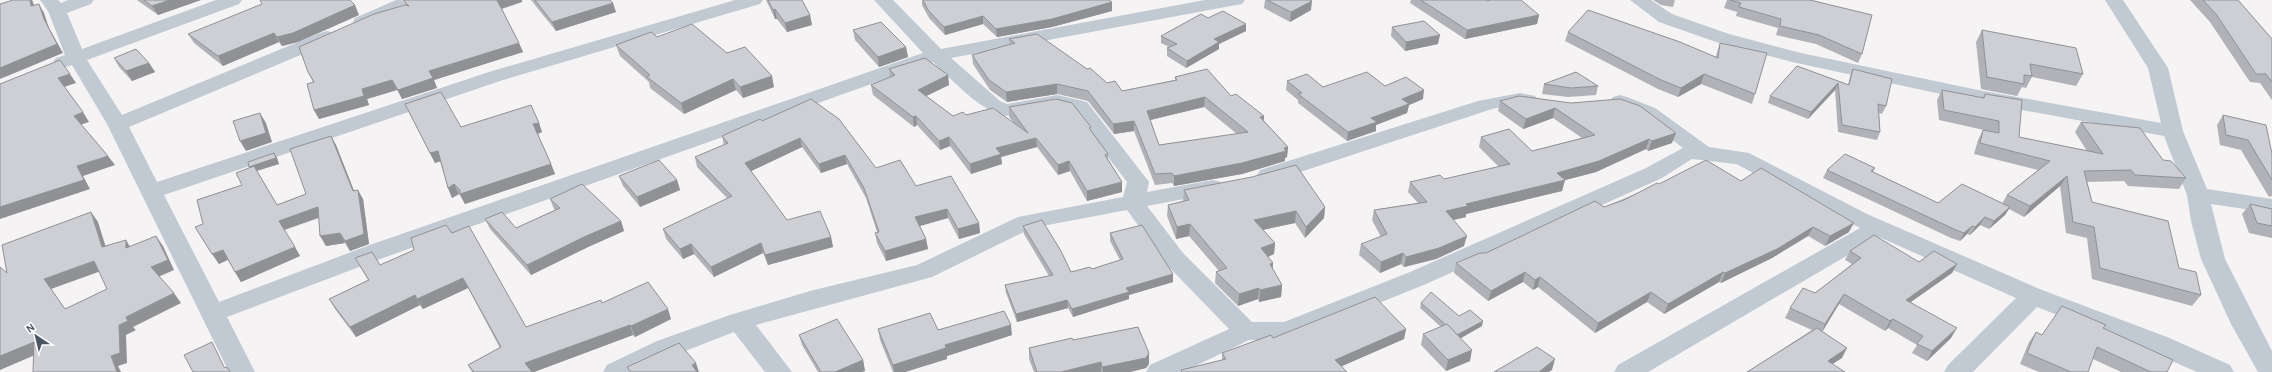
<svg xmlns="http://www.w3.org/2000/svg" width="2272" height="372" font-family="Karla,sans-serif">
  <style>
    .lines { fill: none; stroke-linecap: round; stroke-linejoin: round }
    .street { fill: #c1cad2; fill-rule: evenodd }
    .wall { fill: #b0b2b7; fill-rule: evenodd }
    .shaded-wall { fill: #909195 }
    .building { fill: #cdcfd5; stroke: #909195; fill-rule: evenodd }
  </style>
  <rect width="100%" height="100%" fill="#f5f3f3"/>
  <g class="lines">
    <g class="street">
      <path d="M40 0H58L61 3 68 0H94L91 4 67 13 82 49 216 0H242L239 4 87 60 122 115 320 33 327 31 334 33 336 37 334 41 129 127 157 182 489 72 735 0H763L760 4 503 80 164 195 219 302 367 246 923 53 874 0H893L941 49 1205 0H1245L1242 4 1236 5 951 58 1000 101 1007 104 1057 95 1087 102 1149 182 1147 192 1213 180 1221 182 1224 187 1221 192 1147 206 1183 253 1252 322H1284L1410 272 1646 168 1683 148 1641 116 1613 105 1610 101 1613 97 1620 95 1627 97 1655 108 1709 147 1749 153 1867 214 2042 290 2167 337 2230 365 2234 372H2197L2149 351 2037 307 1973 372H1944L1948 365 2016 298 1879 237 1648 372H1614L1618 365 1860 228 1736 164 1692 159 1662 178 1426 284 1295 337 1286 340H1249L1183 372H1146L1150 365 1229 329 1167 265 1127 210 1032 228 932 277 756 325 792 372H765L734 332 675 355 639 372H603L607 365 657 341 730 315 810 291 917 265 1018 217 1123 197 1127 182 1073 111 1057 107 1005 116C977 109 954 81 933 62L383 258 227 317 255 372H229L107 124 72 65 63 68 56 66 53 62 56 58 65 55 48 11Z"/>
      <path d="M396 0H420L417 4 369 26 362 28 355 26 353 22 355 18Z"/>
      <path d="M1630 0H1651L1672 14 1729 34 1801 53 1978 90 2161 123 2148 68 2105 0H2123L2168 68 2183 131 2207 189 2272 199V213L2211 204 2225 259 2272 351V372H2258L2231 324 2201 259 2191 221 2187 195 2164 136 1978 102 1792 62 1716 42 1659 22Z"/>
      <path d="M1520 93 1535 96 1538 100 1535 104C1521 108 1507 105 1492 109L1276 180 1268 182 1260 180 1257 175 1260 170 1478 101Z"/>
    </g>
  </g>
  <g class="wall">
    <path d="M137 0H201L158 15Z"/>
    <path d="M531 0H610L616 12 556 31Z"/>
    <path d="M766 0H802L810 15 812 25 787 32 777 19H775Z"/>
    <path d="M922 0H1109L1112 11 1052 27 997 37 983 24 945 35 929 18 922 5Z"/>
    <path d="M1265 0H1310L1311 10 1290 22 1264 8Z"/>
    <path d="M1411 0H1486L1487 1 1539 15 1537 24 1465 39 1410 3Z"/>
    <path d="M1653 0H1675L1673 7 1661 5Z"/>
    <path d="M1727 0H1810L1862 54 1858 63 1816 44 1776 35 1778 28 1736 16 1737 12 1724 8Z"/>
    <path d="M2190 0H2238L2272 39V100L2260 83 2250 82 2210 22Z"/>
    <path d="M404 1 522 2 502 9 523 52 434 80 437 88 402 99 397 90 367 99 369 105 319 119 314 110 313 82 308 72 406 5Z"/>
    <path d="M359 15 298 42 282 46 279 42 223 66 194 43 188 34Z"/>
    <path d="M1208 18 1246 31 1219 44V49L1186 68 1167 56V48L1169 47 1161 43V36Z"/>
    <path d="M1392 27 1438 44 1405 51 1391 36Z"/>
    <path d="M853 30 906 47 908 57 879 67 855 40Z"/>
    <path d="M1982 30 2083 74 2076 86 2032 77 2026 88 2022 87 2017 96 1981 89 1976 42Z"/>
    <path d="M1568 32 1716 57 1717 52 1720 43 1755 94 1752 104 1701 84 1678 97 1658 89 1565 41Z"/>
    <path d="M657 37 727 53 774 87 743 98 736 90 684 114 650 88 649 82 620 56 616 45Z"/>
    <path d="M1009 39 1107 83 1122 91 1175 80V77L1231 96 1264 116V121L1288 147 1287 157 1285 158V161L1242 174 1174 186 1172 183 1155 185 1134 131 1114 134 1088 101 1057 94 1007 102 990 90 973 64 972 55 1010 45ZM1204 107 1237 134 1159 145 1150 120Z"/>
    <path d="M114 58 149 63 155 72 132 81 119 67Z"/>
    <path d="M1797 66 1848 85 1850 76 1853 69 1886 106 1882 114 1879 113 1880 132 1877 140 1838 132 1835 90 1808 119 1768 103 1770 96Z"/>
    <path d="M889 69 948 75 949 85 926 96 953 116 966 115 1014 123 1009 117V107L1091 130 1108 154V159L1122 182V192L1087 201 1070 171 1058 175 1037 147 1001 157 1002 164 971 174 950 146 940 150 917 125 914 127 873 95 871 85 890 77Z"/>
    <path d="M1287 81 1323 87 1385 86 1423 99 1409 105 1407 113 1376 125V131L1347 141 1298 103V100L1286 90Z"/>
    <path d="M1544 84 1598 86 1596 95 1568 97 1542 94Z"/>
    <path d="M1942 90 1982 98 1985 94 2019 137 2087 151 2075 132 2081 122 2163 160 2186 178 2179 189 2128 186 2124 181 2087 182 2092 202 2179 268 2201 295 2192 306 2092 279 2087 238 2066 233 2060 186 2024 217 2009 209 2005 215 1989 229 1980 225 1970 235 1967 234 1960 241 1951 238 1823 178 1827 170 1875 168 1873 172 1938 203 2002 204 2007 195 2038 170 1974 154 1978 140 1983 130 1993 132 1939 120 1937 100Z"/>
    <path d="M1519 96 1672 143 1648 151 1646 149 1596 172 1565 180 1562 191 1466 214V217L1453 220 1464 246 1436 259 1404 267 1401 264 1380 273 1359 255 1361 244 1381 237 1372 220 1374 210 1418 203 1408 192 1410 182 1444 179 1499 167 1479 147 1481 137 1532 151 1582 138 1553 118 1523 129 1498 111 1500 101Z"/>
    <path d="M405 104 461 127 539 123 542 132 538 134 551 164 555 174 465 204 461 197 459 194 452 198 448 188 440 161 435 163Z"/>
    <path d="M2223 115 2272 154V196L2269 197 2241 150 2220 145 2217 125Z"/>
    <path d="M762 121 876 168 916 186 979 223 980 233 959 239 948 218 920 226 926 239 928 249 886 261 877 243 875 233 877 232 866 198 847 164 821 173 802 147 751 171 787 220 831 237 833 247 768 265 763 253 714 277 694 254 683 259 666 239 663 229 728 199 697 167 695 157 724 145 722 136Z"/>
    <path d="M331 136 336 145 354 191 363 199 369 244 350 251 345 243 326 246 319 218 284 230 300 256 241 282 228 260 219 264 195 227 203 224 242 185 250 168 274 153 277 158 279 164 257 171 277 205 306 194Z"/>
    <path d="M619 176 677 180 680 190 640 207 623 186Z"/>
    <path d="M1741 181 1849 232 1825 246 1808 236 1772 258 1721 283 1719 282 1664 314 1647 302 1595 333 1538 287 1533 290 1523 282 1488 301 1454 273 1456 263 1486 253 1604 207 1659 184Z"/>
    <path d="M1184 190 1325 207 1324 218 1305 238 1295 223 1262 230 1275 243 1274 254 1268 257 1273 263 1272 269 1282 285 1281 297 1259 302 1258 299 1238 306 1215 283 1216 272 1219 271 1189 236 1176 239 1167 216 1168 205 1183 201Z"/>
    <path d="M550 199 621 221 624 231 588 247 531 275 490 229 485 219 516 228 555 210 554 209Z"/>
    <path d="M2250 204 2272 209V238L2249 233 2242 214Z"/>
    <path d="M1023 226 1071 272 1092 269 1120 260 1110 241V233L1173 282 1129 295V299L1073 317 1068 308 1017 322 1006 293 1005 285 1049 276 1024 234Z"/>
    <path d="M411 238 526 327 602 303 671 319 635 337 633 335 534 372H472L468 365 500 348 468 288 423 309 420 305 356 337 335 309 329 299 368 280 355 258 380 265 414 250Z"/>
    <path d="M1850 251 1919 262 1957 264 1952 273 1910 302 1951 338 1927 361 1912 353 1917 345 1888 328 1885 331 1839 304 1822 331 1842 358 1747 372 1812 330 1785 318 1790 308 1815 293 1852 264 1845 260Z"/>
    <path d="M1421 303 1459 316 1482 326 1460 338 1470 361 1446 371 1421 345 1423 334 1441 327 1420 308Z"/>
    <path d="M2103 328 2167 372H2121L2093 359 2088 372H2039L2020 364 2029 342 2036 332 2042 335Z"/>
    <path d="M878 329 938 330 1012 335 947 356V359L905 372H893L880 340Z"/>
    <path d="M1406 329 1404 339 1342 366 1347 372H1181V370L1222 360V353L1273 338Z"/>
    <path d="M799 335 863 360 865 371 862 372H818L802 345Z"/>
    <path d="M1073 340 1149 364 1146 368 1130 372H1034L1029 359V348Z"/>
  </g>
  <g class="shaded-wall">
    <path d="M30 0H32L33 2 37 15 31 6Z"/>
    <path d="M170 0H201L158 15 152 6Z"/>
    <path d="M497 0H522V2L500 9Z"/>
    <path d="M1312 1 1311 10 1290 22 1291 12Z"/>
    <path d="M1112 2V11L1052 27 997 37 996 29Z"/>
    <path d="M613 3 616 12 556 31 552 22Z"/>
    <path d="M39 4 44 13 49 28 63 53 0 79V68L44 19Z"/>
    <path d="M355 5 359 15 298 42 282 46 277 37Z"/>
    <path d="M775 9 777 19H775L773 10Z"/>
    <path d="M810 15 812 25 787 32 785 23Z"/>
    <path d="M1539 15 1537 24 1465 39 1467 30Z"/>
    <path d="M983 16V24L945 35 944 27Z"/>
    <path d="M1246 24V31L1219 44V49L1186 68 1187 61 1214 39Z"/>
    <path d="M274 33 279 42 223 66 218 56Z"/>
    <path d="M1440 35 1438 44 1405 51 1406 42Z"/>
    <path d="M519 43 523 52 434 80 437 88 402 99 398 90 429 71Z"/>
    <path d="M906 47 908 57 879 67 878 57Z"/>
    <path d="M149 63 155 72 132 81 126 71Z"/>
    <path d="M70 74 76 83 64 87 58 78Z"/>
    <path d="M1704 74 1701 84 1678 97 1681 88Z"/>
    <path d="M948 75 949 85 920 99 918 90Z"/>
    <path d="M772 76 774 87 743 98 740 87Z"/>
    <path d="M733 79 736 90 684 114 681 103Z"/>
    <path d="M392 80 397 90 367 99 369 105 319 119 314 110 362 89Z"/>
    <path d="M1838 83 1835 90 1808 119 1811 112Z"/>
    <path d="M1057 84V94L1007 102 1006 92Z"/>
    <path d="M1424 90 1423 99 1409 105 1407 113 1376 125V131L1347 141 1348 132 1402 99Z"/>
    <path d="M1205 97 1204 107 1146 121 1147 111Z"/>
    <path d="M1555 108 1553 118 1523 129 1526 119Z"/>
    <path d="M83 112 89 122 80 125 74 116Z"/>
    <path d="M260 113 266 123 272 142 246 151 240 141Z"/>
    <path d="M916 116 917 125 914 127 913 117Z"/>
    <path d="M1264 116 1263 126 1260 117Z"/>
    <path d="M1134 121V131L1114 134 1113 124Z"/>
    <path d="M539 123 542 132 537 134 533 124Z"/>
    <path d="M1676 133 1672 143 1648 151 1652 141Z"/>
    <path d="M331 136 336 145 358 201 353 191Z"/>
    <path d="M949 137 950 146 940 150 939 141Z"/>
    <path d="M800 138 802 147 747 173 745 163Z"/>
    <path d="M1036 138 1037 147 1001 157 1002 164 971 174 970 164 996 148Z"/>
    <path d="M1649 139 1646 149 1596 172 1554 183 1557 173Z"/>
    <path d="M1288 147 1287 157 1285 158V161L1242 174 1174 186V176Z"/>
    <path d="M438 151 442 161 435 163 430 153Z"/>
    <path d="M274 153 277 158 279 164 252 172 249 167Z"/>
    <path d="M845 155 847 164 821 173 819 164Z"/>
    <path d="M108 156 115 165 83 176 90 189 0 219V207L77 166Z"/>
    <path d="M1069 161 1070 171 1058 175V165Z"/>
    <path d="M551 164 555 174 465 204 460 194Z"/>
    <path d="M2067 176 2060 186 2024 217 2030 206Z"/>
    <path d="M677 180 680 190 640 207 637 197Z"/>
    <path d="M1565 180 1562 191 1466 214V217L1444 222 1446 211 1466 204Z"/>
    <path d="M1122 182V192L1087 201V191Z"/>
    <path d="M454 184 459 194 452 198 448 188Z"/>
    <path d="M358 190 363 199 369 244 350 251 345 241Z"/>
    <path d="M318 207 323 216 284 230 279 221Z"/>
    <path d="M1325 207 1324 218 1305 238 1306 227Z"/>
    <path d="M2010 207 2005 215 1989 229 1994 221Z"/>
    <path d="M947 209 948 218 916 227 915 217Z"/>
    <path d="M1296 211 1295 223 1253 232 1254 220Z"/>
    <path d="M91 212 98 222 109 257 102 247Z"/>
    <path d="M1985 217 1980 225 1970 235 1975 227Z"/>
    <path d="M621 221 624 231 588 247 531 275 527 265 584 237Z"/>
    <path d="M979 223 980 233 959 239 958 229Z"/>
    <path d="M1854 223 1849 232 1825 246 1830 236Z"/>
    <path d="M1190 224 1189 236 1176 239 1177 227Z"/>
    <path d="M1972 226 1967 234 1960 241 1964 233Z"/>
    <path d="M1813 227 1808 236 1772 258 1721 283 1725 273Z"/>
    <path d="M340 233 345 243 326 246 320 236Z"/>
    <path d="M156 236 163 246 174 270 158 277 151 267Z"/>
    <path d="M1467 236 1464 246 1436 259 1404 267 1406 257Z"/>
    <path d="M831 237 833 247 768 265 765 255Z"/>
    <path d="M926 239 928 249 886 261 885 251Z"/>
    <path d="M126 240 132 250 126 248Z"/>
    <path d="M761 243 763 253 714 277 711 267Z"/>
    <path d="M1275 243 1274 254 1260 260 1261 248Z"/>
    <path d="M691 244 694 254 683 259 680 249Z"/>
    <path d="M295 247 300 256 241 282 235 272Z"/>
    <path d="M223 250 229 259 219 264 212 254Z"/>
    <path d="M1403 253 1401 264 1380 273 1381 262Z"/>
    <path d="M94 261 101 271 51 289 44 279Z"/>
    <path d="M1273 263 1272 275 1270 264Z"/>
    <path d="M1957 264 1952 273 1901 309 1906 300Z"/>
    <path d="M1525 272 1523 282 1488 301 1491 291Z"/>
    <path d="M1723 272 1719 282 1664 314 1668 304Z"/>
    <path d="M1173 274V282L1129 295V299L1073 317 1072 309 1126 288Z"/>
    <path d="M1540 277 1538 287 1533 290 1535 280Z"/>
    <path d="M463 278 468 288 423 309 417 299Z"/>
    <path d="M1282 285 1281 297 1259 302 1260 290Z"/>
    <path d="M1259 288 1258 299 1238 306 1239 294Z"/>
    <path d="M1651 292 1647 302 1595 333 1598 323Z"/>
    <path d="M174 293 181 303 133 327 136 330 126 335 127 363 118 366 121 372H117L111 356 119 325 126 317Z"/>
    <path d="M1844 294 1839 304 1821 334 1825 324Z"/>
    <path d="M415 295 420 305 356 337 350 327Z"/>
    <path d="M1067 300 1068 308 1017 322 1016 314Z"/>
    <path d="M668 309 671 319 635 337 631 326Z"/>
    <path d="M1893 319 1888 328 1885 331 1890 321Z"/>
    <path d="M1483 321 1482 326 1456 341 1457 335Z"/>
    <path d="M630 325 633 335 534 372H529L525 363Z"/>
    <path d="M1011 325 1012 335 947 356V359L905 372H894L893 365 945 345Z"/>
    <path d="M1957 328 1951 338 1927 361 1932 351Z"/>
    <path d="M1406 329 1404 339 1333 370 1335 360Z"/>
    <path d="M34 342 42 352 0 370V356Z"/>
    <path d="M1847 348 1842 358 1822 371 1828 361Z"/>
    <path d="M1472 350 1470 361 1446 371 1448 360Z"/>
    <path d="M1149 353V364L1146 368 1130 372H1103L1102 367Z"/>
    <path d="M1555 359 1552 370 1549 372H1539Z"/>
    <path d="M863 360 865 371 862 372H835Z"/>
    <path d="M1101 362V372H1061Z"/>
    <path d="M696 363 699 372H695L692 365Z"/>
  </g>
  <g class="building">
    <path d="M13 0H30L31 6 39 4 44 19 57 44 0 68V4Z"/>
    <path d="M144 0H170L152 6Z"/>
    <path d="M260 0H350L355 5 293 33 277 37 274 33 218 56 188 34 262 4Z"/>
    <path d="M405 0H497L519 43 429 71 433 78 398 90 392 80 362 89 364 96 314 110 307 84 314 82 308 72 299 47 374 14 405 5 409 6 404 1Z"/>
    <path d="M535 0H610L613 3 552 22Z"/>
    <path d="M768 0H802L810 15 785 23 775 9 773 10Z"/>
    <path d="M923 0H1109L1112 2 1052 19 996 29 983 16 944 27 928 10Z"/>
    <path d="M1267 0H1310L1312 1 1291 12Z"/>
    <path d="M1421 0H1486L1487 1 1491 0H1521L1539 15 1467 30Z"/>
    <path d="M1730 0H1810L1872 15 1862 54 1819 35 1780 26 1781 19 1739 7 1741 3Z"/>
    <path d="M2203 0H2238L2272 39V82L2266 74H2256L2216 14Z"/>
    <path d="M1588 10 1680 42 1718 58 1720 43 1767 53 1755 94 1704 74 1681 88 1661 80 1568 32Z"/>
    <path d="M1223 11 1246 24 1214 39 1219 42 1187 61 1167 48 1177 44 1161 36 1201 14 1208 18Z"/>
    <path d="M1424 21 1440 35 1406 42 1392 27Z"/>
    <path d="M881 22 906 47 878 57 853 30Z"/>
    <path d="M692 24 727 53 745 47 772 76 740 87 733 79 681 103 647 77 650 75 616 45 651 32 657 37Z"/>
    <path d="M1982 30 2076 48 2083 74 2030 64 2032 76 2024 75V84L1987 77Z"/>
    <path d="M1037 34 1087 69 1090 68 1107 83 1115 81 1122 91 1177 80 1175 77 1207 69 1231 96 1236 94 1264 116 1260 117 1288 147 1284 148 1286 151 1242 163 1174 176 1172 173 1155 174 1134 121 1113 124 1088 91 1057 84 1006 92 989 80 972 55 1015 43 1009 39ZM1205 97 1248 132 1159 145 1147 111Z"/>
    <path d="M136 49 149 63 126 71 114 58Z"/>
    <path d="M925 58 948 75 918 90 953 116 963 112 966 115 993 108 1028 133 1009 107 1056 99 1072 103 1091 127 1089 128 1108 154 1105 155 1122 182 1087 191 1069 161 1058 165 1036 138 996 148 1001 154 970 164 949 137 939 141 916 116 913 117 871 85 895 75 889 69Z"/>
    <path d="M60 60 70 74 58 78 83 112 74 116 108 156 77 166 84 180 0 207V84Z"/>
    <path d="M1797 66 1849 85 1853 69 1892 79 1886 106 1878 104 1880 132 1842 125 1838 83 1811 112 1770 96Z"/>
    <path d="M1367 72 1385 86 1406 77 1424 90 1402 99 1409 104 1371 118 1377 122 1348 132 1298 94 1302 93 1287 81 1307 74 1323 87Z"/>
    <path d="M1576 72 1598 86 1571 88 1544 84Z"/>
    <path d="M1942 90 1984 98 1985 94 2022 100 2019 137 2103 154 2081 122 2140 128 2163 160 2171 161 2186 178 2135 175 2131 170 2084 171 2092 202 2168 221 2179 268 2196 272 2201 295 2100 268 2094 227 2073 222 2067 176 2030 206 2007 195 2050 161 1980 143 1983 130 1999 133V121L1944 110Z"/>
    <path d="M441 92 461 127 531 105 539 123 533 124 551 164 460 194V190L454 184 448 188 438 151 430 153 405 104Z"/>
    <path d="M1519 96 1571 103 1620 99 1640 106 1676 133 1652 141 1649 139 1599 161 1557 173 1565 180 1466 204 1468 206 1446 211 1467 236 1439 248 1406 257 1403 253 1381 262 1361 244 1387 234 1374 210 1427 202 1410 182 1440 175 1444 179 1510 164 1481 137 1509 129 1532 151 1595 135 1555 108 1526 119 1500 101Z"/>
    <path d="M811 99 839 119 876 168 900 160 916 186 951 176 979 223 958 229 947 209 915 217 926 239 885 251 875 233 879 232 864 188 845 155 819 164 800 138 745 163 787 220 820 211 831 237 765 255 761 243 711 267 691 244 680 249 663 229 732 196 695 157 728 143 722 136 760 119 762 121Z"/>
    <path d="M260 113 266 133 240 141 233 121Z"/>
    <path d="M2223 115 2266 125 2272 154V180L2248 140 2226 135Z"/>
    <path d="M331 136 353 191 358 190 364 234 345 241 340 233 320 236 318 207 279 221 295 247 235 272 223 250 212 254 195 227 203 224 197 200 242 185 236 173 254 166 277 205 306 194 290 149Z"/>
    <path d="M274 153 276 158 249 167 248 162Z"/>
    <path d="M1845 154 1875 168 1871 171 1938 203 1962 184 2010 207 1994 221 1985 217 1975 227 1972 226 1964 233 1956 230 1827 170Z"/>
    <path d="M659 160 677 180 637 197 619 176Z"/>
    <path d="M1706 160 1741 181 1761 168 1854 223 1830 236 1813 227 1777 249 1725 273 1723 272 1668 304 1651 292 1598 323 1540 277 1535 280 1525 272 1491 291 1456 263 1480 253H1486L1595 201 1604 207 1624 200 1657 183 1659 184Z"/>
    <path d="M1296 165 1325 207 1306 227 1296 211 1254 220 1275 243 1261 248 1273 263 1270 264 1282 285 1260 290 1259 288 1239 294 1216 272 1227 268 1190 224 1177 227 1168 205 1189 200 1184 190 1252 177Z"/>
    <path d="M582 184 621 221 584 237 527 265 485 219 502 212 516 228 560 208 550 199Z"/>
    <path d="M2250 204 2272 209V226L2257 223Z"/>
    <path d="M91 212 102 247 126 240V248L156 236 168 260 151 267 174 293 126 317 128 321 119 325 120 353 111 356 117 372H33L34 342 0 356V267L7 273 2 245ZM94 261 107 289 65 309 44 279Z"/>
    <path d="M1042 220 1061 251 1071 272 1090 267 1092 269 1123 259 1110 233 1142 225 1173 274 1126 288 1129 292 1072 309 1067 300 1016 314 1005 285 1053 275 1023 226Z"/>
    <path d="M446 225 452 233 469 226 526 327 601 300 602 303 648 282 668 309 631 326 630 325 525 363 532 372H474L468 365 501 347 463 278 417 299 415 295 350 327 329 299 369 280 355 258 372 252 380 265 414 250 411 238Z"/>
    <path d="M1874 235 1919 262 1934 251 1957 264 1906 300 1957 328 1932 351 1917 344 1923 336 1893 319 1890 321 1844 294 1825 324 1790 308 1803 288 1815 293 1861 258 1850 251Z"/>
    <path d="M1431 292 1459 316 1470 310 1483 321 1457 335 1447 324 1446 325 1421 303Z"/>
    <path d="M1375 297 1406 329 1335 360 1347 372H1182L1181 370 1226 359 1222 353 1271 335 1273 338Z"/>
    <path d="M2062 306 2106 325 2103 328 2173 360 2167 372H2151L2097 347 2088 372H2071L2027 353 2036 332 2042 335Z"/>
    <path d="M1004 311 1011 325 945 345 946 348 893 365 878 329 930 313 938 330Z"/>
    <path d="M837 319 863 360 835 372H821L799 335Z"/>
    <path d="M1447 324 1472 350 1448 360 1423 334Z"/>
    <path d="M1138 327 1149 353 1146 358 1102 367 1101 362 1061 372H1037L1029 348 1072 338 1073 340Z"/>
    <path d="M1817 328 1847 348 1828 361 1845 372H1747Z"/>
    <path d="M212 342 224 367 228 368 230 372H193L184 355Z"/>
    <path d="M679 343 696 363 692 365 697 372H631L627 367Z"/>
    <path d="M1537 347 1555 359 1539 372H1494Z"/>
  </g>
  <g transform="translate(36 336) rotate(325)" stroke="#ffffff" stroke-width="3" paint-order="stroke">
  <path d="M0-3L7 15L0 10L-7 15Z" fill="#4a5661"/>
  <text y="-6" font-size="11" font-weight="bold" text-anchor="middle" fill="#4a5661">N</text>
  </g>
</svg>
